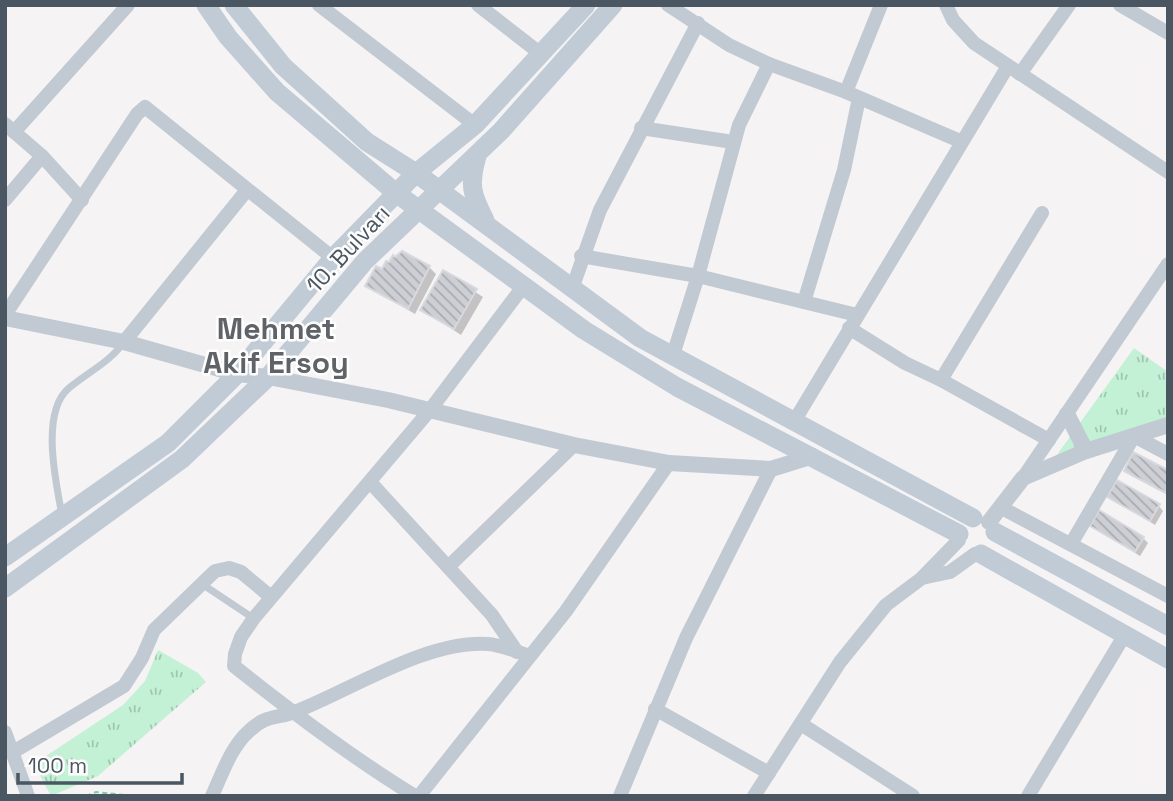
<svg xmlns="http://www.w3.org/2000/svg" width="1173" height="801" font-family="'Space Grotesk',sans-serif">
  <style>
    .park { fill: url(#park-tufts) }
    .shadow { fill: #0003 }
    .building { fill: url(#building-back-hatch); stroke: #d7d9de; stroke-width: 2 }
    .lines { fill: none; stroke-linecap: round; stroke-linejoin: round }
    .path { stroke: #7ad0a6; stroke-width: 2; stroke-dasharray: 5 3.5; stroke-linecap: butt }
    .service { stroke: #c1cad2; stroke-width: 7 }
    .minor { stroke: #c1cad2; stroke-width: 14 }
    .tertiary { stroke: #c1cad2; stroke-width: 16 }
    .secondary { stroke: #c1cbd6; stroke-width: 19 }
    .labels { text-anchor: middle; stroke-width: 5; stroke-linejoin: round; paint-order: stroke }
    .street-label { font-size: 23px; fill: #4a5661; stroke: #fff }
    .district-label { font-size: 30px; font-weight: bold; fill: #5f6368; stroke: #fff }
  </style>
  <defs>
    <pattern id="park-tufts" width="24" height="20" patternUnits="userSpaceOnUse" patternTransform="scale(1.75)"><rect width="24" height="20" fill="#c3f1d5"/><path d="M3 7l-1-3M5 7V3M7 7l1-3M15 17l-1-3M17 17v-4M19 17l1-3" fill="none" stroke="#a0c6b0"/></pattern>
    <pattern id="building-back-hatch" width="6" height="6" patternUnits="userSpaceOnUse" patternTransform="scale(1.75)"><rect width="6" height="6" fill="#cdcfd5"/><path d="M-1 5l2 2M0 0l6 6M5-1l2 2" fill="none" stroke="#a8abb0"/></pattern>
  </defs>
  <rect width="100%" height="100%" fill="#f5f3f3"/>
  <g class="park">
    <path d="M1134 348 1168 372V420L1051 463Z"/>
    <path d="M158 650 198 673 206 682 98 776 51 796 34 764 123 705 145 681Z"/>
  </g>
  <g class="shadow">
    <path d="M429 267 436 274 415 314 368 286 383 272Z"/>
    <path d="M444 272 483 297 461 335 423 310Z"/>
    <path d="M1126 470 1168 472V495L1130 475Z"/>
    <path d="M1110 496 1159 506 1163 511 1155 525Z"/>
    <path d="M1092 526 1143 538 1148 543 1140 556Z"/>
  </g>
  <g class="building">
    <path d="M402 251 430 266 408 309 365 286 376 266 382 269 386 261 389 262 393 255 395 257Z"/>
    <path d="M443 270 477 289 454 329 420 310Z"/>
    <path d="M1133 452 1168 470V494L1124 471Z"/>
    <path d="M1117 480 1160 504 1150 521 1107 497Z"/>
    <path d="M1099 510 1144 537 1135 552 1090 526Z"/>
  </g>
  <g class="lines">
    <path class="path" d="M86 796 96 792 134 796"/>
    <g class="service">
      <path d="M62 515C56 483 40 412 69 388 88 372 110 362 124 342"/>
      <path d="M202 584 253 618"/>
    </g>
    <g class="minor">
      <path d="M319 5 475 125"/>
      <path d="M478 5 541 54"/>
      <path d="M668 5 729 45 769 64 846 92 960 141"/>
      <path d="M946 5 953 20 974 43 1168 172"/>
      <path d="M1120 5 1168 33"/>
      <path d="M1020 74 1069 5"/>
      <path d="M846 92 881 5"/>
      <path d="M5 124 42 156 82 200"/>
      <path d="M641 128 733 142"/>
      <path d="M14 132 128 5"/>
      <path d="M5 200 42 156"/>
      <path d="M581 256 698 276 857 315"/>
      <path d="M572 289 600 210 698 23"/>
      <path d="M804 302 844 170 859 98"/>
      <path d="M5 315 137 114 145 107 333 258"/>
      <path d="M849 328 905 363 941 380 1042 213"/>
      <path d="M124 342 247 190"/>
      <path d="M673 355 698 276 739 125 769 64"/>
      <path d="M941 380 1049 440"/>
      <path d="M795 420 1008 66"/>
      <path d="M1023 478 1168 264"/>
      <path d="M371 483 492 615 517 652"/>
      <path d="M1000 507 1168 596"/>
      <path d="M1071 544 1134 436 1168 454"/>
      <path d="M448 567 574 445"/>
      <path d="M922 578 950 572 975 554"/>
      <path d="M655 709 769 773"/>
      <path d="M801 724 913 796"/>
      <path d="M5 732 28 796"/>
      <path d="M13 752 124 686 142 658 154 630 215 571 229 568 241 572 271 597"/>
      <path d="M212 796C222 774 231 747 249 731 266 714 279 719 297 711 353 689 427 640 488 644 502 645 517 652 530 656"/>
      <path d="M415 796C351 757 293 713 234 666L235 654 241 637 254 618 430 410 525 284"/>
      <path d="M419 796 566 611 669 463"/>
      <path d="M620 796 686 638 771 469"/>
      <path d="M754 796 840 662 886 605 922 578 959 540"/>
      <path d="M1028 796 1124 636"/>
    </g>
    <g class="tertiary">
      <path d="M5 318 124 342 237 374 268 377 388 400 574 445 669 463 771 469 813 456"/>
      <path d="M1067 414 1086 451"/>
      <path d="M989 522 1023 478 1086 451 1168 425"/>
    </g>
    <g class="secondary">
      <path d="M206 5 228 37 277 92 396 193 584 330 677 387 959 534"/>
      <path d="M234 5 283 66 367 142 416 173 640 338 973 518"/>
      <path d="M477 156C469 185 471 193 485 220"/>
      <path d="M995 532 1168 626"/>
      <path d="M981 554 1168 659"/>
      <path d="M5 557 168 443 237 374 333 258 416 173 475 125 586 5"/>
      <path d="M5 588 182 459 268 377 365 261 501 131 613 5"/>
    </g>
  </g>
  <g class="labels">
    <g class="street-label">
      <text transform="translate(348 249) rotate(-47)" y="8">10. Bulvarı</text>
    </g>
    <g class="district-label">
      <text x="276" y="339">Mehmet<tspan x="276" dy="34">Akif Ersoy</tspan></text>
    </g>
  </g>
  <rect width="1173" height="801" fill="none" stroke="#4a5661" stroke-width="14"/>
  <path d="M18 773v10h164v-10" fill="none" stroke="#4a5661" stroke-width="3.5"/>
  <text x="28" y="773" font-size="21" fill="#4a5661" stroke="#ffffff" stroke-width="5" paint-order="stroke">100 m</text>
</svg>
